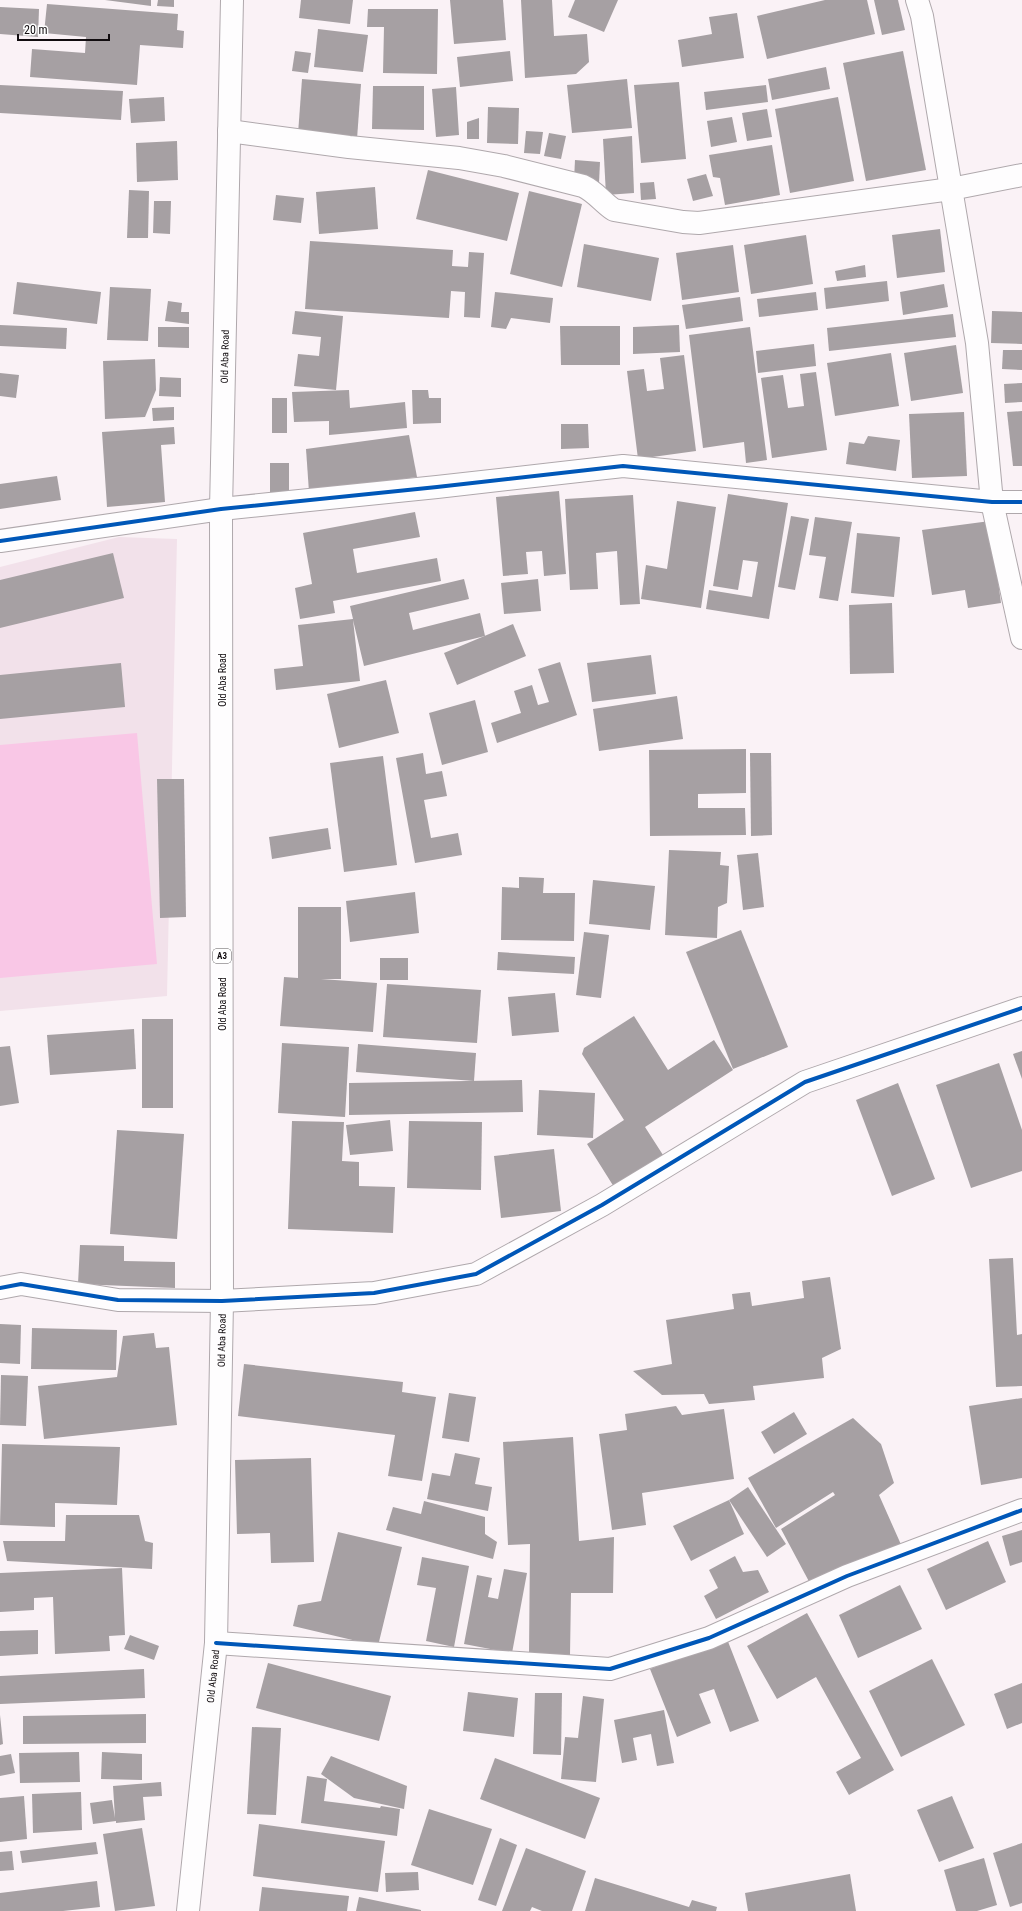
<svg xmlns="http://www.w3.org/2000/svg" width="1022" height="1911" font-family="'Roboto Condensed',sans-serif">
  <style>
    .built { fill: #f2e1ea }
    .green { fill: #f9c7e6 }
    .building { fill: #a6a0a3 }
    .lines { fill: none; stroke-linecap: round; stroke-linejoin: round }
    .street-casing { stroke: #afa8ac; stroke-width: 24 }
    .primary-casing { stroke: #afa8ac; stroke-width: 24 }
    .street { stroke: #fefdfe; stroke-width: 22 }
    .primary { stroke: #fefdfe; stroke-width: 22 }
    .cycleway-casing { stroke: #fff; stroke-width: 6 }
    .cycleway { stroke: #0057b8; stroke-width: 4 }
    .labels { text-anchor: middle; stroke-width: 4; stroke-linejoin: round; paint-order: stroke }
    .shield { fill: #fff; stroke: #585557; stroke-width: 1 }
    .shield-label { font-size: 9px; font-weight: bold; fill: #110c0f }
    .street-label { font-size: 10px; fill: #110c0f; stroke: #fff }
  </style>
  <rect width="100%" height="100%" fill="#faf2f6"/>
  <path class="built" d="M119 537 177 539 167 996 0 1011V567Z"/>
  <path class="green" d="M137 733 157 964 0 978V745Z"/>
  <g class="building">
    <path d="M105 0H151V6Z"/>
    <path d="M158 0H174V7L157 6Z"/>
    <path d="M301 0H353L350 24 299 18Z"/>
    <path d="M450 0H503L506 40 454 44Z"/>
    <path d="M521 0H552L554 36 587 34 589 62 576 74 525 78Z"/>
    <path d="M575 0H618L604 32 568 17Z"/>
    <path d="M825 0H867L875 34 767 59 757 16Z"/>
    <path d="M874 0H898L905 30 882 35Z"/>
    <path d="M47 4 178 14 177 30 184 31 183 48 140 45 137 85 30 77 32 49 85 53 86 37 44 33Z"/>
    <path d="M0 7 39 9 38 37 0 34Z"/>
    <path d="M368 9H438L437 74 383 73 384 27H367Z"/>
    <path d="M737 13 744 58 682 67 678 40 712 34 709 17Z"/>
    <path d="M318 29 368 35 363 72 314 67Z"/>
    <path d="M295 51 311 53 308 73 292 71Z"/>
    <path d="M510 51 513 81 460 87 457 57Z"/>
    <path d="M903 51 926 170 866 181 843 63Z"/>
    <path d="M826 67 830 89 772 100 768 79Z"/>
    <path d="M302 79 361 84 357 139 298 134Z"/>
    <path d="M627 79 632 128 572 133 567 85Z"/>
    <path d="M679 82 686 159 641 163 634 85Z"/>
    <path d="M0 85 123 91 121 120 0 113Z"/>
    <path d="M766 85 768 102 706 110 704 92Z"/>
    <path d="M373 86H424V130L372 129Z"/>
    <path d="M456 87 459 135 436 137 432 89Z"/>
    <path d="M164 97 165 121 131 123 129 99Z"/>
    <path d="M838 97 854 181 790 193 775 109Z"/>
    <path d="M488 107 519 108 518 144 487 143Z"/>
    <path d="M767 109 772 137 747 141 742 113Z"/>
    <path d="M732 117 737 142 711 147 707 121Z"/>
    <path d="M479 118V139H467V122Z"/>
    <path d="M526 131 543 132 540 154 524 153Z"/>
    <path d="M549 133 566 136 561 159 544 156Z"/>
    <path d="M632 136 634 193 606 195 603 139Z"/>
    <path d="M177 141 178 180 137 182 136 143Z"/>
    <path d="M772 145 780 195 725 205 720 178 713 177 709 155Z"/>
    <path d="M575 160 600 162 599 183 574 180Z"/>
    <path d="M428 170 519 193 507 241 416 219Z"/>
    <path d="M706 174 713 196 693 201 687 179Z"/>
    <path d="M654 182 656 199 641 200 640 183Z"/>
    <path d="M375 187 378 229 319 234 316 192Z"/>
    <path d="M129 190 149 191 148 238H127Z"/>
    <path d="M529 191 582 204 562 287 510 274Z"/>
    <path d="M276 195 304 198 301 223 273 220Z"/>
    <path d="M154 201H171L170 234 153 233Z"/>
    <path d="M940 229 945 272 897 278 892 235Z"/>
    <path d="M806 235 813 284 751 294 744 245Z"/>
    <path d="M310 241 453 250 452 266 468 267 469 252 484 253 480 318 464 317 465 292 451 291 449 318 305 309Z"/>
    <path d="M584 244 659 258 651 301 577 287Z"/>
    <path d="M733 245 739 292 682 300 676 253Z"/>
    <path d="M865 265 866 277 837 281 835 271Z"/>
    <path d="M887 281 889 301 826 309 824 288Z"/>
    <path d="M17 282 101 292 97 324 13 314Z"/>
    <path d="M944 284 948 307 903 315 900 292Z"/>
    <path d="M110 287 151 289 148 341 107 340Z"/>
    <path d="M495 292 553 298 550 323 511 318 506 329 491 327Z"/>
    <path d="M816 292 818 310 759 317 757 299Z"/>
    <path d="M740 297 743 321 686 329 682 305Z"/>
    <path d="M168 301 182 303 181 312H189V324L165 321Z"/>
    <path d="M295 311 343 316 336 390 294 386 298 354 319 356 321 337 292 334Z"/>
    <path d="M992 311 1022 312V344L991 343Z"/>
    <path d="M953 314 956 337 829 351 827 328Z"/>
    <path d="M0 325 67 328 66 349 0 346Z"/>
    <path d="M679 325 680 352 633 354V327Z"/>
    <path d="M560 326H620V365H561Z"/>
    <path d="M158 327H189V348L158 347Z"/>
    <path d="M750 327 767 460 746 463 744 442 703 448 689 335Z"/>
    <path d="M814 344 816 366 758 373 756 351Z"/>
    <path d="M956 345 963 393 911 401 904 353Z"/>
    <path d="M1003 350H1022V370L1002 369Z"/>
    <path d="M891 353 899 406 835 416 827 363Z"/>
    <path d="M684 355 696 451 638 459 627 371 644 369 647 391 664 389 660 358Z"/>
    <path d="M155 359 156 390 145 417 105 419 103 361Z"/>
    <path d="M816 372 827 450 772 458 761 378 783 375 788 408 804 406 800 374Z"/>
    <path d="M0 373 19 375 16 398 0 396Z"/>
    <path d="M160 377 181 378V397L159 396Z"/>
    <path d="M1022 383V402L1005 403 1004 384Z"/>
    <path d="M349 390 350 408 405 402 407 428 329 435V421L294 422 292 392Z"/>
    <path d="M412 390H428L429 398H441V423L413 424Z"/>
    <rect x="272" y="398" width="15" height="35"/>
    <path d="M174 407V420L153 421 152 408Z"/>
    <path d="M1022 411V466H1013L1007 412Z"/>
    <path d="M964 412 967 476 912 478 909 414Z"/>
    <path d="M561 424H588L589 448 561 449Z"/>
    <path d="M174 427 175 444 161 445 165 502 107 507 102 432Z"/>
    <path d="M409 435 417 477 309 492 306 449Z"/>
    <path d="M868 436 900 440 896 471 846 464 849 442 864 444Z"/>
    <path d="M270 463H289V496L270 495Z"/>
    <path d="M57 476 61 500 0 509V484Z"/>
    <path d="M559 491 566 574 544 576 542 551 526 552 528 574 503 576 496 497Z"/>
    <path d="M728 494 788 503 769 619 706 609 709 590 752 597 758 562 743 560 738 590 713 586Z"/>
    <path d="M633 495 640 604 620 605 617 551 596 553 598 589 570 590 565 499Z"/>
    <path d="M677 501 716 507 701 608 641 599 646 565 667 569Z"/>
    <path d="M415 512 420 537 353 549 357 573 437 558 441 581 333 601 335 613 300 619 295 588 312 584 303 533Z"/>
    <path d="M791 516 809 519 795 590 778 587Z"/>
    <path d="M815 517 852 522 838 601 819 598 826 557 809 555Z"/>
    <path d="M990 521 1001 603 968 608 965 590 932 595 922 530Z"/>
    <path d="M857 533 900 537 894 597 851 593Z"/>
    <path d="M113 553 124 598 0 628V580Z"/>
    <path d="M464 579 469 599 409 613 413 630 480 613 485 636 364 666 353 620 360 681 276 690 274 669 303 666 298 625 353 619 350 606Z"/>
    <path d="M538 579 541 611 504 614 501 583Z"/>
    <path d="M892 603 894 673 850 674 849 605Z"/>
    <path d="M513 624 526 656 457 685 444 653Z"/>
    <path d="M651 655 656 694 592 702 587 663Z"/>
    <path d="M560 662 577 715 497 743 491 723 521 713 514 691 532 685 538 705 549 702 538 669Z"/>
    <path d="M121 663 125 707 0 719V675Z"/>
    <path d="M386 680 399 733 339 748 327 694Z"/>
    <path d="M677 696 683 739 599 751 593 709Z"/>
    <path d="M475 700 488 752 442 765 429 713Z"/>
    <path d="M746 749V793L698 794V808H745L746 835 650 836 649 750Z"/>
    <path d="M423 753 426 774 442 771 447 796 424 800 431 838 458 833 462 855 415 863 396 758Z"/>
    <path d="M750 753H771L772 835 751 836Z"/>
    <path d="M383 756 397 865 344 872 330 763Z"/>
    <path d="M157 779H184L186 917 160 918Z"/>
    <path d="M328 828 331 849 272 859 269 837Z"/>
    <path d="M669 850 721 852 720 865 729 866 727 903 718 907 717 938 665 935Z"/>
    <path d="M758 853 764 907 743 910 737 855Z"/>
    <path d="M519 877 544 878 543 893H575L574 941 501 940 502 887 519 888Z"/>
    <path d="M593 880 655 886 650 930 589 924Z"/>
    <path d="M415 892 419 933 350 942 346 901Z"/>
    <path d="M298 907H341V979H321L377 983 373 1032 280 1026 284 977 298 978Z"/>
    <path d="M741 930 788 1047 733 1069 686 952Z"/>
    <path d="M584 932 609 935 601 998 576 995Z"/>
    <path d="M498 952 575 957 574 974 497 970Z"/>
    <rect x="380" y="958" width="28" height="22"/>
    <path d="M387 984 481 990 477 1043 383 1037Z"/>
    <path d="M555 993 559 1032 512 1036 508 997Z"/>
    <path d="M634 1016 668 1070 714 1040 733 1070 645 1127 663 1155 614 1187 587 1144 624 1120 582 1054 584 1048Z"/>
    <rect x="142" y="1019" width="31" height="89"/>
    <path d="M134 1029 136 1069 50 1075 47 1035Z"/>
    <path d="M282 1043 349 1047 345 1117 278 1113Z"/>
    <path d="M358 1044 476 1053 474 1081 356 1072Z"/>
    <path d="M10 1046 19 1103 0 1106V1047Z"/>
    <path d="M1022 1051V1079L1013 1054Z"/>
    <path d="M999 1063 1022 1130V1171L971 1188 936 1085Z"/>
    <path d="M522 1080 523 1112 349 1115V1083Z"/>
    <path d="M898 1083 935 1179 892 1196 856 1100Z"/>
    <path d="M539 1090 595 1093 593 1138 537 1135Z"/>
    <path d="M390 1120 393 1151 350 1155 346 1125Z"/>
    <path d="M292 1121 344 1122 342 1161 359 1162V1186L395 1187 393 1233 288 1229Z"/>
    <path d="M409 1121 482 1122 481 1190 407 1188Z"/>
    <path d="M117 1130 184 1134 177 1239 110 1234Z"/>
    <path d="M554 1149 561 1211 501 1218 494 1156Z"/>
    <path d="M80 1245 124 1246V1261L175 1262V1288L78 1284Z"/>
    <path d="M1013 1258 1017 1335 1022 1334V1386L996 1387 989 1259Z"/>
    <path d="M830 1277 841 1349 822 1358 824 1378 753 1386 755 1400 709 1404 704 1394 662 1395 633 1371 672 1364 666 1320 734 1309 732 1294 750 1292 752 1306 804 1298 802 1281Z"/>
    <path d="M0 1324 21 1325 20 1364 0 1363Z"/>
    <path d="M32 1328 117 1330 116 1370 31 1369Z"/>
    <path d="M154 1333 156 1348 169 1347 177 1425 44 1439 38 1386 117 1377 123 1336Z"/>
    <path d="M244 1364 403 1382 402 1392 436 1397 422 1481 388 1476 395 1435 238 1416Z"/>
    <path d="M1 1375 28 1376 26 1426 0 1425Z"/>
    <path d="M449 1393 476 1397 469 1442 442 1438Z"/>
    <path d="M1022 1398V1478L981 1485 969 1406Z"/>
    <path d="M676 1406 682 1415 724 1409 734 1479 642 1493 646 1525 612 1530 599 1434 627 1430 625 1414Z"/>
    <path d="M794 1412 807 1434 774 1454 761 1432Z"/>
    <path d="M853 1418 881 1444 894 1483 879 1495 903 1549 813 1589 781 1529 835 1495 833 1492 776 1528 748 1478Z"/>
    <path d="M573 1437 579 1541 614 1537 613 1593H571L570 1655H529L530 1544 508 1545 503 1442Z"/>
    <path d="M2 1444 120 1447 117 1505 55 1503V1527L0 1525Z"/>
    <path d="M455 1453 480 1458 475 1484 492 1487 488 1511 427 1499 432 1473 450 1476Z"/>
    <path d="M311 1458 314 1562 271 1563 270 1533 237 1534 235 1460Z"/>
    <path d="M748 1487 786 1544 767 1557 729 1500Z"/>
    <path d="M729 1500 744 1534 691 1561 673 1526Z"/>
    <path d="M424 1501 485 1517V1534L497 1542 493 1559 386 1530 393 1507 421 1514Z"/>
    <path d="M66 1515H139L145 1541 153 1543 152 1569 7 1561 3 1541H65Z"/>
    <path d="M1022 1530V1562L1010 1566 1002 1536Z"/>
    <path d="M338 1532 402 1547 378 1646 293 1626 298 1605 321 1601Z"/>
    <path d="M988 1541 1006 1582 946 1610 927 1569Z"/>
    <path d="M735 1556 743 1572 758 1570 769 1592 716 1619 704 1596 718 1588 709 1570Z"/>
    <path d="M422 1557 469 1566 454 1647 426 1641 436 1588 417 1585Z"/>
    <path d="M122 1568 125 1635 109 1636 110 1651 55 1654 53 1597 34 1598V1610L0 1612V1573Z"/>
    <path d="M504 1569 527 1573 512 1653 464 1644 477 1575 492 1578 488 1597 498 1599Z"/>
    <path d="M900 1585 922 1629 858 1658 839 1615Z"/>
    <path d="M807 1613 894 1770 849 1795 836 1772 861 1758 816 1677 777 1699 747 1646Z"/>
    <path d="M38 1630V1654L0 1656V1631Z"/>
    <path d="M130 1635 159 1646 154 1660 124 1649Z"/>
    <path d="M727 1639 759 1721 730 1732 714 1689 699 1694 711 1723 677 1737 650 1669Z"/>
    <path d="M932 1659 965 1725 901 1757 869 1691Z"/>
    <path d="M268 1663 391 1696 379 1741 256 1708Z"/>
    <path d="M144 1669 145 1698 0 1704V1676Z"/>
    <path d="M1022 1683V1723L1007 1729 994 1694Z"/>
    <path d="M468 1692 518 1698 514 1737 463 1731Z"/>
    <path d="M535 1693H562L561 1755 533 1754Z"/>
    <path d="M583 1696 604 1699 596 1782 561 1779 565 1737 578 1738Z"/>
    <path d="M664 1710 674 1763 657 1766 651 1734 633 1738 637 1760 622 1763 614 1720Z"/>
    <path d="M146 1714V1743L23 1744V1716Z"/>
    <path d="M0 1715 3 1744 0 1745Z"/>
    <path d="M252 1727 281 1728 276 1815 247 1814Z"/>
    <path d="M79 1752 80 1782 20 1783 19 1753Z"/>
    <path d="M102 1752 142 1754V1780L101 1779Z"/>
    <path d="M11 1754 15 1773 0 1776V1756Z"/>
    <path d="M331 1756 407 1786 404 1809 354 1798 321 1774Z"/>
    <path d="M495 1758 600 1798 585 1839 480 1799Z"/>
    <path d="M307 1776 327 1779 324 1801 380 1808 381 1806 400 1809 397 1836 301 1823Z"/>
    <path d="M161 1782 162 1796 143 1797 145 1820 116 1823V1821L93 1824 90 1803 112 1800 115 1818 113 1786Z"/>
    <path d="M81 1792 82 1830 33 1833 32 1794Z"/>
    <path d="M24 1796 27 1839 0 1842V1798Z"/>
    <path d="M952 1796 974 1848 939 1862 917 1810Z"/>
    <path d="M429 1809 492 1829 473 1885 411 1865Z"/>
    <path d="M259 1824 385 1841 378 1892 253 1876Z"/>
    <path d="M142 1828 155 1906 115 1911 103 1834Z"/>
    <path d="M500 1838 517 1845 496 1906 478 1900Z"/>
    <path d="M96 1842 98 1854 22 1863 20 1851Z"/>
    <path d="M1022 1843V1903L1010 1907 993 1853Z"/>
    <path d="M526 1848 586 1871 572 1911H542L532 1907 530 1911H502Z"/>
    <path d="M12 1851 14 1870 0 1871V1852Z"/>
    <path d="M984 1858 997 1905 977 1911H956L944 1870Z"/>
    <path d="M418 1872 419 1890 386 1892 385 1873Z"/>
    <path d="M850 1874 856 1911H748L745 1893Z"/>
    <path d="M595 1878 689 1907 692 1900 717 1907 716 1911H585Z"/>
    <path d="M97 1881 100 1907 63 1911H0V1893Z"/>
    <path d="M262 1887 349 1896 347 1911H259Z"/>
    <path d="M359 1897 421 1910V1911H356Z"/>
  </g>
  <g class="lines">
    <defs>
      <g id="street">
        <path d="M917 0 922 16 977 343 992 502 1022 638"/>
        <path d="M229 131 349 147 459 158 504 166 583 186C596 192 603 203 614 210L683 222 699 223 951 189 1022 175"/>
        <path d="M0 541 221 509 437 487 623 466 992 502H1022"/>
        <path d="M0 1288 21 1284 118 1300 222 1301 374 1293 476 1274 602 1205 805 1082 1022 1008"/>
        <path d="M216 1643 610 1669 709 1638 847 1576 1022 1510"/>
      </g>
      <g id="primary">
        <path id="s1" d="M188 1911 216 1643 222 1301 221 509 232 0"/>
      </g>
    </defs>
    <use href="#street" class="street-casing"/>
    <use href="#primary" class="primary-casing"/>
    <use href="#street" class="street"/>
    <use href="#primary" class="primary"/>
    <defs>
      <g id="cycleway">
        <path d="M0 541 221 509 437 487 623 466 992 502H1022"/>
        <path d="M0 1288 21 1284 118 1300 222 1301 374 1293 476 1274 602 1205 805 1082 1022 1008"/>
        <path d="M216 1643 610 1669 709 1638 847 1576 1022 1510"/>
      </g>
    </defs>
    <use href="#cycleway" class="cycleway-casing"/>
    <use href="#cycleway" class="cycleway"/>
  </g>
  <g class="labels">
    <rect class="shield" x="213" y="949" width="18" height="14" rx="3"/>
    <g class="shield-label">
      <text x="222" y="959">A3</text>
    </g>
    <g class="street-label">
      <text dy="4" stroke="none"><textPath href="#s1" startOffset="1556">Old Aba Road</textPath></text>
      <text transform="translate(222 680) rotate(-90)" y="4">Old Aba Road</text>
      <text transform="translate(222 1004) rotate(-90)" y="4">Old Aba Road</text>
      <text dy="4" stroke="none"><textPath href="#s1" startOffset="572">Old Aba Road</textPath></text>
      <text dy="4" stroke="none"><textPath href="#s1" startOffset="236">Old Aba Road</textPath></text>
    </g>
  </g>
  <path d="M18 34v6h91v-6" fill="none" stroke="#110c0f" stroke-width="2"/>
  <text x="24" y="34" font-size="12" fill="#110c0f" stroke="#ffffff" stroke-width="3" paint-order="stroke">20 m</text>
</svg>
